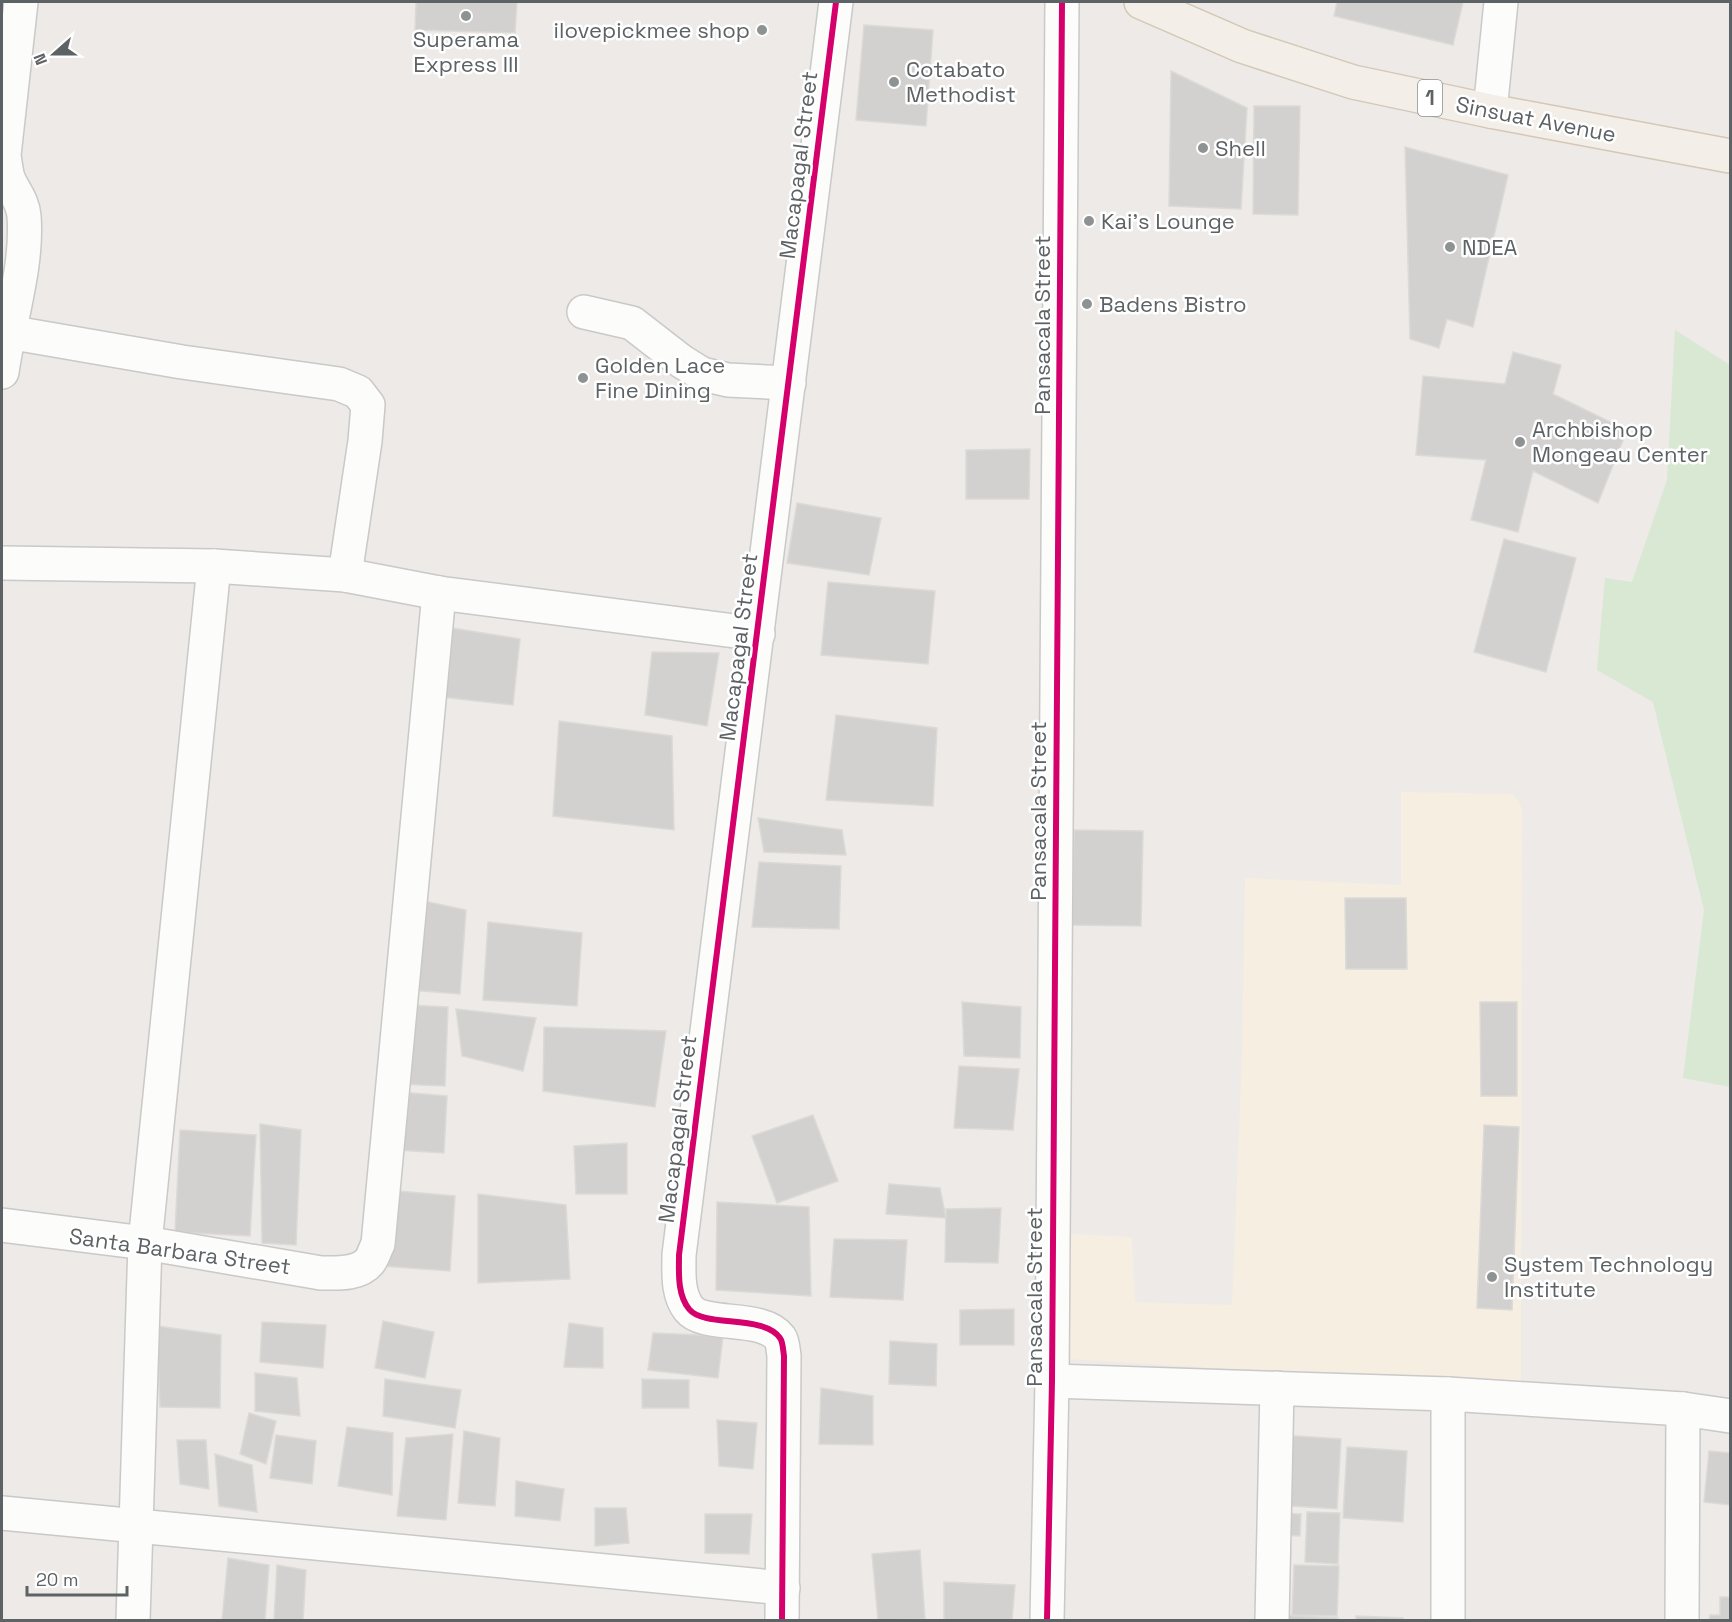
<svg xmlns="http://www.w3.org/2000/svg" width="1732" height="1622" font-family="'Space Grotesk',sans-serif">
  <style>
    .commercial { fill: #f6eee1 }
    .green { fill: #d8e8d3 }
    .building { fill: #d3d1d0; stroke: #dcdad6; stroke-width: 1.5 }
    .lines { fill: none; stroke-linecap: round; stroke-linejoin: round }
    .minor-casing { stroke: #c9c9c9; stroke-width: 36 }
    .major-casing { stroke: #d4c7b6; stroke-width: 36 }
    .minor { stroke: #fcfcfb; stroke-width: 33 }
    .major { stroke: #f3efe8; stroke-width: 33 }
    .cycleway-casing { stroke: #fff; stroke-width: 10 }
    .cycleway { stroke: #d6006c; stroke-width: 6 }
    .poi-dot { fill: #8f9292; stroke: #fff; stroke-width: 2 }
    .labels { text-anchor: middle; stroke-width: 5; stroke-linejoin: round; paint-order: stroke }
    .shield { fill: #fff; stroke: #8e9193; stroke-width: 1.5 }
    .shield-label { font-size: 21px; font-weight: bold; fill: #5d6265 }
    .poi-label { font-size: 22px; fill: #5d6265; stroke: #fff; text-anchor: start }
    .street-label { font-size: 22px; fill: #5d6265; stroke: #fff }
  </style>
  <rect width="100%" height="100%" fill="#edeae7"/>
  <path class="commercial" d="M1401 792 1513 794 1522 808 1521 1387 1069 1359 1056 1349V1233L1132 1237 1135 1302 1232 1305 1242 1054 1245 878 1401 885Z"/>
  <path class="green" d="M1675 330 1730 365V1087L1683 1078 1704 910 1653 702 1597 670 1605 578 1632 582 1667 480Z"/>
  <g class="building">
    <path d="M416 2H517L515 33 415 30Z"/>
    <path d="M1337 2H1463L1453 45 1334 16Z"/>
    <path d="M864 25 933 30 926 126 856 120Z"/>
    <path d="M1171 71 1247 108 1241 209 1169 206Z"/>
    <path d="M1254 106H1300L1298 215 1253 214Z"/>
    <path d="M1405 147 1508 175 1473 327 1447 319 1439 348 1410 339Z"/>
    <path d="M1513 352 1561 365 1553 394 1627 430 1598 503 1533 471 1518 532 1471 520 1486 460 1416 455 1423 376 1505 384Z"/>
    <path d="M1030 449 1029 499H966V450Z"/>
    <path d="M797 503 881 518 869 575 787 563Z"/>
    <path d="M1504 539 1576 558 1546 672 1474 652Z"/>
    <path d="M828 582 935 591 928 664 821 655Z"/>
    <path d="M452 628 520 639 513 705 442 697Z"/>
    <path d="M652 652 719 653 707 726 645 715Z"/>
    <path d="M836 715 937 728 933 806 826 800Z"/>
    <path d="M559 721 672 736 674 830 553 816Z"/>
    <path d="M758 818 842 830 846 855 764 852Z"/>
    <path d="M1074 830 1143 831 1141 926 1072 925Z"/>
    <path d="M759 862 841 866 839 929 752 927Z"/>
    <path d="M1345 898H1406L1407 969H1346Z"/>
    <path d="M415 899 466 910 460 994 409 990Z"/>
    <path d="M488 922 582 933 577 1006 483 1000Z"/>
    <path d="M962 1002 1021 1007 1020 1058 964 1056Z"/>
    <path d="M1480 1002H1517V1096H1481Z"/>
    <path d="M406 1005 448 1007 445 1086 397 1084Z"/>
    <path d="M456 1009 536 1018 523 1071 462 1056Z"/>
    <path d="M544 1027 666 1031 655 1107 543 1091Z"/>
    <path d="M959 1066 1019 1069 1013 1130 954 1128Z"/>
    <path d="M400 1092 447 1096 444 1153 397 1150Z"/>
    <path d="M813 1115 838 1181 777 1203 752 1136Z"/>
    <path d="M260 1124 301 1130 296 1245 262 1243Z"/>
    <path d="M1484 1125 1519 1127 1512 1310 1477 1308Z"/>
    <path d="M180 1130 256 1135 250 1236 175 1232Z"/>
    <path d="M627 1143V1194H576L574 1146Z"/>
    <path d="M889 1184 940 1188 946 1218 886 1214Z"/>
    <path d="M387 1190 455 1196 450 1271 382 1266Z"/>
    <path d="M478 1194 566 1205 570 1279 478 1283Z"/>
    <path d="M717 1202 809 1207 811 1296 716 1290Z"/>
    <path d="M1001 1208 998 1263 945 1262 946 1209Z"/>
    <path d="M834 1239 907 1240 903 1300 830 1297Z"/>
    <path d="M1014 1309V1345H960V1310Z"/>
    <path d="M383 1321 434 1332 425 1378 375 1368Z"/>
    <path d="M262 1322 326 1325 323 1368 260 1362Z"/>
    <path d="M569 1323 603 1328V1368L564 1367Z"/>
    <path d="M157 1326 221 1335 220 1408 160 1407Z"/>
    <path d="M653 1333 723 1336 718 1378 648 1370Z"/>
    <path d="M890 1341 937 1344 936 1386 889 1384Z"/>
    <path d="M255 1373 297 1378 300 1416 255 1411Z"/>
    <path d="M385 1379 461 1390 455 1428 383 1416Z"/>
    <path d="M642 1379 689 1380V1408H642Z"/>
    <path d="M821 1388 873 1396V1445L819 1444Z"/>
    <path d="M249 1413 276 1421 266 1464 240 1454Z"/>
    <path d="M717 1420 757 1423 753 1469 719 1466Z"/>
    <path d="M347 1427 393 1433 392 1495 338 1486Z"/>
    <path d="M464 1431 500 1438 495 1506 458 1503Z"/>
    <path d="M453 1434 446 1520 397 1516 406 1438Z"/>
    <path d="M276 1435 316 1441 312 1484 270 1478Z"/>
    <path d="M1281 1435 1341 1439 1337 1509 1277 1505Z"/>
    <path d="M177 1440H206L209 1489 180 1484Z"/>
    <path d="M1347 1447 1407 1451 1403 1522 1343 1518Z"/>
    <path d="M1709 1451 1730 1453V1505L1704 1502Z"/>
    <path d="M215 1454 252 1465 257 1512 219 1506Z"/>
    <path d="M516 1481 564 1489 560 1521 515 1516Z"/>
    <path d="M595 1508H626L629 1543 595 1546Z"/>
    <path d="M1307 1512 1340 1513 1338 1564 1305 1562Z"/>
    <path d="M1278 1513 1301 1514 1300 1536 1277 1535Z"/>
    <path d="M705 1514H752L749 1554 705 1553Z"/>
    <path d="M920 1550 925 1619 878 1620 872 1554Z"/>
    <path d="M228 1558 269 1565 265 1620H222Z"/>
    <path d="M277 1565 306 1570 303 1620H274Z"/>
    <path d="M1294 1565 1339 1566 1337 1616 1292 1615Z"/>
    <path d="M944 1582 1015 1585 1012 1620H944Z"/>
    <path d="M1720 1597H1730V1620H1709L1710 1615H1720Z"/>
    <path d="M1279 1615 1338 1618V1620H1279Z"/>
    <path d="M1356 1616 1403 1618V1620H1356Z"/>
  </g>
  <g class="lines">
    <defs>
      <g id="minor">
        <path d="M1490 111 1501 2"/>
        <path d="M584 312 632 323 681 361 702 374 728 380 789 383"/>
        <path d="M8 332 182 362 339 384 358 392 368 405 365 441 345 575"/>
        <path d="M2 372C9 322 28 266 24 216 23 201 13 191 8 178 6 171 5 162 4 155L21 2"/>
        <path d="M2 563 214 566 345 575 439 593 758 634"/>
        <path d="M2 1225 145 1243 321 1273C336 1273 358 1275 369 1262 373 1258 375 1249 378 1244L439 593"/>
        <path d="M1052 1381 1448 1394 1683 1409 1730 1416"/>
        <path d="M2 1513 783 1588"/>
        <path d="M133 1620 145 1243 214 566"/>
        <path d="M782 1620 784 1356C783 1350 783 1342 780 1338 763 1314 704 1328 689 1309 677 1294 679 1272 679 1255L836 2"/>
        <path d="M1047 1620 1052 1381 1062 2"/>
        <path d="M1272 1620 1277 1388"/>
        <path d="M1448 1620V1394"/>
        <path d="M1682 1620 1683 1409"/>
      </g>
      <path id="major" d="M1141 2 1242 46 1353 82 1490 111 1730 156"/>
    </defs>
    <use href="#minor" class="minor-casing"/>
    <use href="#major" class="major-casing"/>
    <use href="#minor" class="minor"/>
    <use href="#major" class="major"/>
    <defs>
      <g id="cycleway">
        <path d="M782 1620 784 1356C783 1350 783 1342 780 1338 763 1314 704 1328 689 1309 677 1294 679 1272 679 1255L836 2"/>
        <path d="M1047 1620 1052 1381 1062 2"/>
      </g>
    </defs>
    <use href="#cycleway" class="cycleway-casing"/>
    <use href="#cycleway" class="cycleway"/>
  </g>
  <g class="poi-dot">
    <circle cx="466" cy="16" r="6"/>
    <circle cx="762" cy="30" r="6"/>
    <circle cx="894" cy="82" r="6"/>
    <circle cx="1203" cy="148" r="6"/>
    <circle cx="1089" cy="221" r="6"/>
    <circle cx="1450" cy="247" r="6"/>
    <circle cx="1087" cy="304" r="6"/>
    <circle cx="583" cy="378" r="6"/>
    <circle cx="1520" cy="442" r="6"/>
    <circle cx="1492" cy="1277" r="6"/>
  </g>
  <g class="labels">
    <rect class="shield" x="1418" y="80" width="24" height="36" rx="4.5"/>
    <g class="shield-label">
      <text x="1430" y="105">1</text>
    </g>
    <g class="poi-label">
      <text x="750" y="38" text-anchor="end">ilovepickmee shop</text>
      <text x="466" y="47" text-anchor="middle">Superama<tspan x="466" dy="25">Express III</tspan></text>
      <text x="906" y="77">Cotabato<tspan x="906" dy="25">Methodist</tspan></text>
      <text x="1215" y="156">Shell</text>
      <text x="1101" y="229">Kai's Lounge</text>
      <text x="1462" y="255">NDEA</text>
      <text x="1099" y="312">Badens Bistro</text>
      <text x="595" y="373">Golden Lace<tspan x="595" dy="25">Fine Dining</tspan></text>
      <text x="1532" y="437">Archbishop<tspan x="1532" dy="25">Mongeau Center</tspan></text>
      <text x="1504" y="1272">System Technology<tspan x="1504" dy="25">Institute</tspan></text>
    </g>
    <g class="street-label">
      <text transform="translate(1536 119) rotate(11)" y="8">Sinsuat Avenue</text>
      <text transform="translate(798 165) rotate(-83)" y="8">Macapagal Street</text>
      <text transform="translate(1042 325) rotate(-90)" y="8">Pansacala Street</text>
      <text transform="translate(738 647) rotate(-83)" y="8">Macapagal Street</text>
      <text transform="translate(1038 811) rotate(-90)" y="8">Pansacala Street</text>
      <text transform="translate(677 1129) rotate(-83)" y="8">Macapagal Street</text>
      <text transform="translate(180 1251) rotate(8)" y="8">Santa Barbara Street</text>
      <text transform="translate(1034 1297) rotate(-90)" y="8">Pansacala Street</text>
    </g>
  </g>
  <rect width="1732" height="1622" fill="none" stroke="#5d6265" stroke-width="6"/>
  <g transform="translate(54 54) rotate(249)" stroke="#ffffff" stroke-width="4.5" paint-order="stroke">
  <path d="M0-4.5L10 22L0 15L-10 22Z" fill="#5d6265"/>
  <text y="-9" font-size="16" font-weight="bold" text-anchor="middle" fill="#5d6265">N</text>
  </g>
  <path d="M27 1586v9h100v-9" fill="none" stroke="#5d6265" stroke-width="3"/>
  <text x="36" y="1586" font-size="18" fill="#5d6265" stroke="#ffffff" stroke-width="4.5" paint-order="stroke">20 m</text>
</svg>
